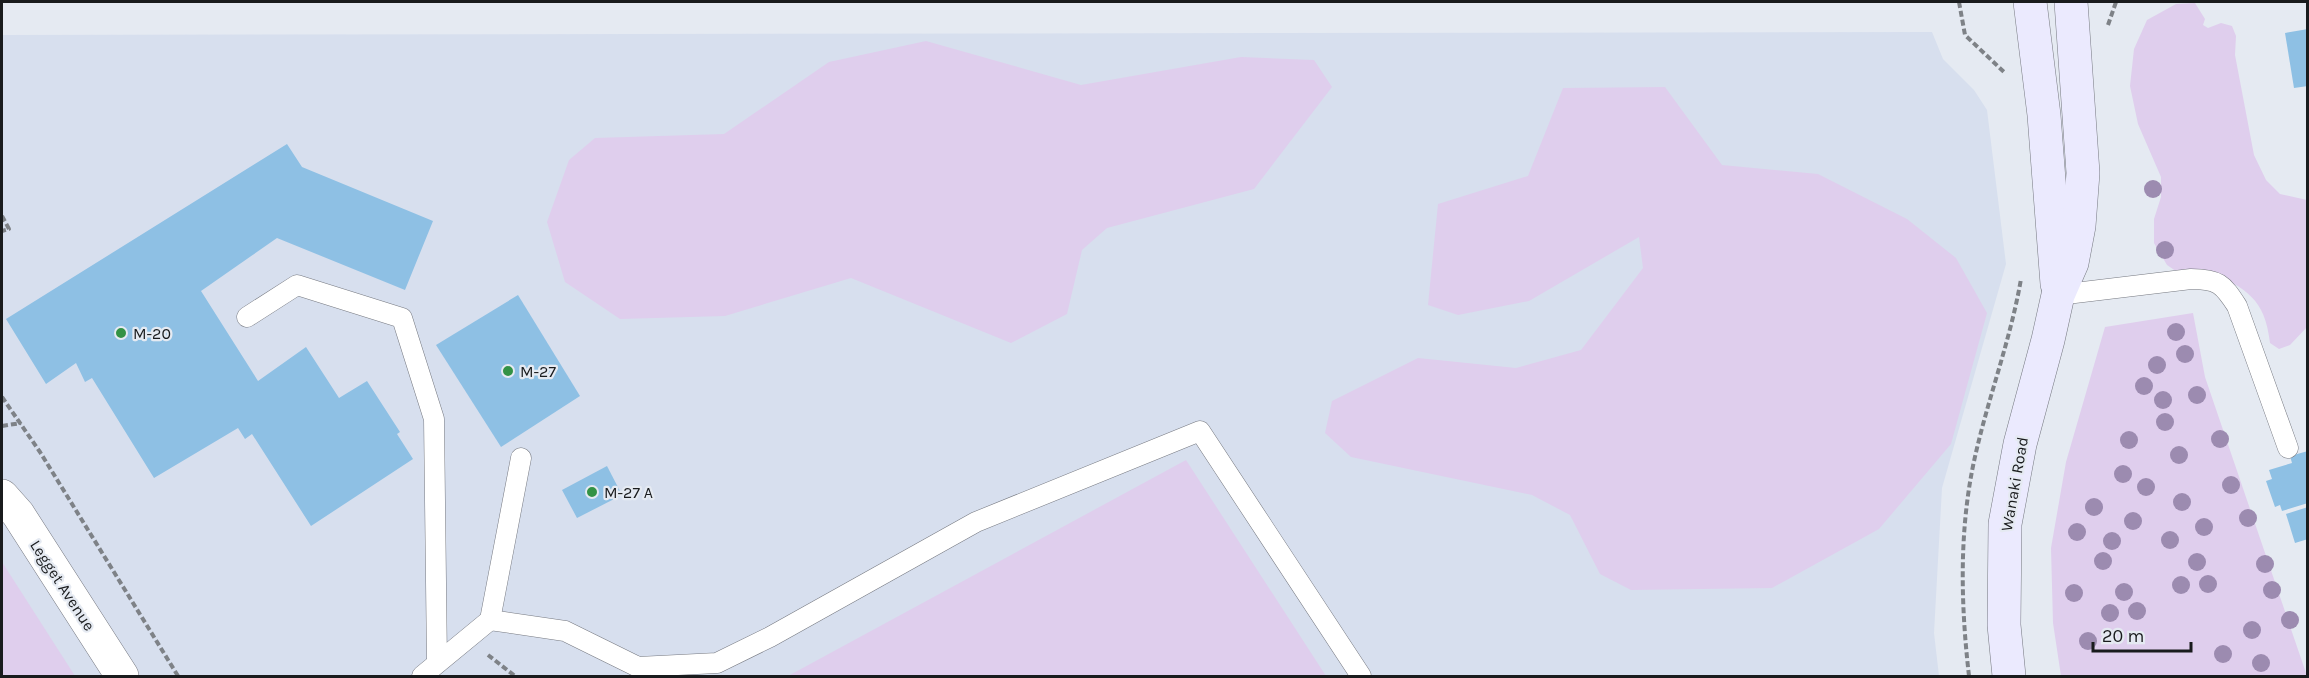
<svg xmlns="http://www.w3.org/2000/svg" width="2309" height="678" font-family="Karla,sans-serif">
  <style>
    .built { fill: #d7dfee }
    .green { fill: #dfceed }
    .building { fill: #8ec0e4 }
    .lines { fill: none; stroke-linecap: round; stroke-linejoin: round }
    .lane-casing { stroke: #767981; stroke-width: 21 }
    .street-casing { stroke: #767981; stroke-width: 34 }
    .secondary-casing { stroke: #767981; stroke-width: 34 }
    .path { stroke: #7e8287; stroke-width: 4; stroke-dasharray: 6 3; stroke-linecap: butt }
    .lane { stroke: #fff; stroke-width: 20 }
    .street { stroke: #fff; stroke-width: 33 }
    .secondary { stroke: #ebeafe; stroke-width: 33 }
    .tree { fill: #9c8bb0 }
    .poi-dot { fill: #339245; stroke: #e5eaf2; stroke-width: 2 }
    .labels { text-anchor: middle; stroke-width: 4.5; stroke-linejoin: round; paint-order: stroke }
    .poi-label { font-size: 16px; fill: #191b1d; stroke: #e5eaf2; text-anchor: start }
    .street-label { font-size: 16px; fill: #191b1d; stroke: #e5eaf2 }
  </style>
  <rect width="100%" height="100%" fill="#e5eaf2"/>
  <path class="built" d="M1932 32 1943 59 1974 90 1987 110 2006 264 1942 488 1934 633 1939 676H2V35Z"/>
  <g class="green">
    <path d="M2195 3 2205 19 2203 25 2208 28 2221 23 2232 26 2236 36 2235 55 2254 155 2266 180 2280 194 2307 200V327L2290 345 2279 349 2270 343C2265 298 2246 289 2209 271L2186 278 2167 265 2154 243V219L2161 197V177L2138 124 2130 86 2134 49 2147 20 2176 4Z"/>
    <path d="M926 41 1081 85 1241 57 1314 60 1332 87 1254 189 1107 228 1082 250 1067 314 1011 343 851 278 725 316 620 319 565 282 547 222 569 160 595 138 724 134 829 62Z"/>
    <path d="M1665 87 1722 165 1818 174 1907 219 1956 258 1987 313 1951 444 1879 529 1772 588 1631 590 1600 574 1570 515 1532 495 1351 457 1325 433 1332 401 1418 358 1516 368 1581 350 1643 268 1639 237 1529 301 1458 315 1428 305 1438 204 1528 176 1563 88Z"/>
    <path d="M2193 313 2205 377 2307 676H2061L2053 623 2051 548 2066 462 2105 327Z"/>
    <path d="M1186 460 1326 676H788Z"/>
    <path d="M2 562 75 676H2Z"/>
  </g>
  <g class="building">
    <path d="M2308 29V86L2294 88 2285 33Z"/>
    <path d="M287 144 302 167 433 221 405 290 277 238 201 291 258 381 306 347 339 398 367 381 400 432 397 434 413 459 311 526 252 434 245 439 238 428 154 478 92 378 85 382 76 363 46 384 6 319Z"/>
    <path d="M518 295 580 396 501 447 436 345Z"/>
    <path d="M2308 451V503L2282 511 2280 505 2275 507 2266 481 2272 479 2269 470 2292 463 2290 456Z"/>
    <path d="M607 466 622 495 577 518 562 490Z"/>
    <path d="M2308 507V539L2295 543 2286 514Z"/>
  </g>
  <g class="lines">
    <defs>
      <g id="lane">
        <path d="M2058 295 2191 279C2218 279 2223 284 2237 306L2288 448"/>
        <path d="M247 317 297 285 402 318 434 419 437 663"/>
        <path d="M490 620 565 631 638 667 717 663 770 637 976 522 1200 431 1361 676"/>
        <path d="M422 676 490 620 521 458"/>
      </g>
      <path id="street" d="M2 496 18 514 122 676"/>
      <g id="secondary">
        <path d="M2030 2 2044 115 2057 284"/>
        <path d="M2009 676 2004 625 2005 524 2020 444 2048 340 2058 295 2072 263 2079 226 2083 173 2071 2"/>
      </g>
    </defs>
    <use href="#lane" class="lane-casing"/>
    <use href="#street" class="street-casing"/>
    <use href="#secondary" class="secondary-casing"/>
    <g class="path">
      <path d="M1959 2 1965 35 2005 73"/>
      <path d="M2108 25 2116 2"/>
      <path d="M2 216 9 229 2 231"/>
      <path d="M2 397 40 452 178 676"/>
      <path d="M2 426 21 423"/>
      <path d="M488 655 515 676"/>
      <path d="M1969 676C1961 607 1959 535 1973 466 1986 403 2010 343 2021 279"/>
    </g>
    <use href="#lane" class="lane"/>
    <use href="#street" class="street"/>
    <use href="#secondary" class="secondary"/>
  </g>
  <g class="tree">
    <circle cx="2153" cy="189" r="9"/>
    <circle cx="2165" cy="250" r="9"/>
    <circle cx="2176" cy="332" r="9"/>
    <circle cx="2185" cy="354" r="9"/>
    <circle cx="2157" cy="365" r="9"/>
    <circle cx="2144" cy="386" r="9"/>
    <circle cx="2197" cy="395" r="9"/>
    <circle cx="2163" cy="400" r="9"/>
    <circle cx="2165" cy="422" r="9"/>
    <circle cx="2220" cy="439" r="9"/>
    <circle cx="2129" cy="440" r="9"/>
    <circle cx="2179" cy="455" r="9"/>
    <circle cx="2123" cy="474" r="9"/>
    <circle cx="2231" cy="485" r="9"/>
    <circle cx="2146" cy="487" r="9"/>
    <circle cx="2182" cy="502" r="9"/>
    <circle cx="2094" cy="507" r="9"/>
    <circle cx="2248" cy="518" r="9"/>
    <circle cx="2133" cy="521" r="9"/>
    <circle cx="2204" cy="527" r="9"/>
    <circle cx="2077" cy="532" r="9"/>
    <circle cx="2170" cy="540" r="9"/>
    <circle cx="2112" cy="541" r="9"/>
    <circle cx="2103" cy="561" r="9"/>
    <circle cx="2197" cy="562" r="9"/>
    <circle cx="2265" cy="564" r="9"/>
    <circle cx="2208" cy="584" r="9"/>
    <circle cx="2181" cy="585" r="9"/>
    <circle cx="2272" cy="590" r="9"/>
    <circle cx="2124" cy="592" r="9"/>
    <circle cx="2074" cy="593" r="9"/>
    <circle cx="2137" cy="611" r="9"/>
    <circle cx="2110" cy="613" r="9"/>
    <circle cx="2290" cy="620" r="9"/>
    <circle cx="2252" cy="630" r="9"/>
    <circle cx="2088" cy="641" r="9"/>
    <circle cx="2223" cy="654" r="9"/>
    <circle cx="2261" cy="663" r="9"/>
  </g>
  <g class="poi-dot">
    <circle cx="121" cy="333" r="6"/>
    <circle cx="508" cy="371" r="6"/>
    <circle cx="592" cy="492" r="6"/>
  </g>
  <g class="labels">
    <g class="poi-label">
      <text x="133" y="339">M-20</text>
      <text x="520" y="377">M-27</text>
      <text x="604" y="498">M-27 A</text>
    </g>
    <g class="street-label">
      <text transform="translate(2014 484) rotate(-80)" y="6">Wanaki Road</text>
      <text transform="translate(63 585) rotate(57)" y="6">Legget Avenue</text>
    </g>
  </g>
  <rect width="2309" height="678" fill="none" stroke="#191b1d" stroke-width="6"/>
  <path d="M2093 642v9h98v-9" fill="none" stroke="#191b1d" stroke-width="3"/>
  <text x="2102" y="642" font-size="18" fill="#191b1d" stroke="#e5eaf2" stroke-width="4.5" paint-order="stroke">20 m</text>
</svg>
